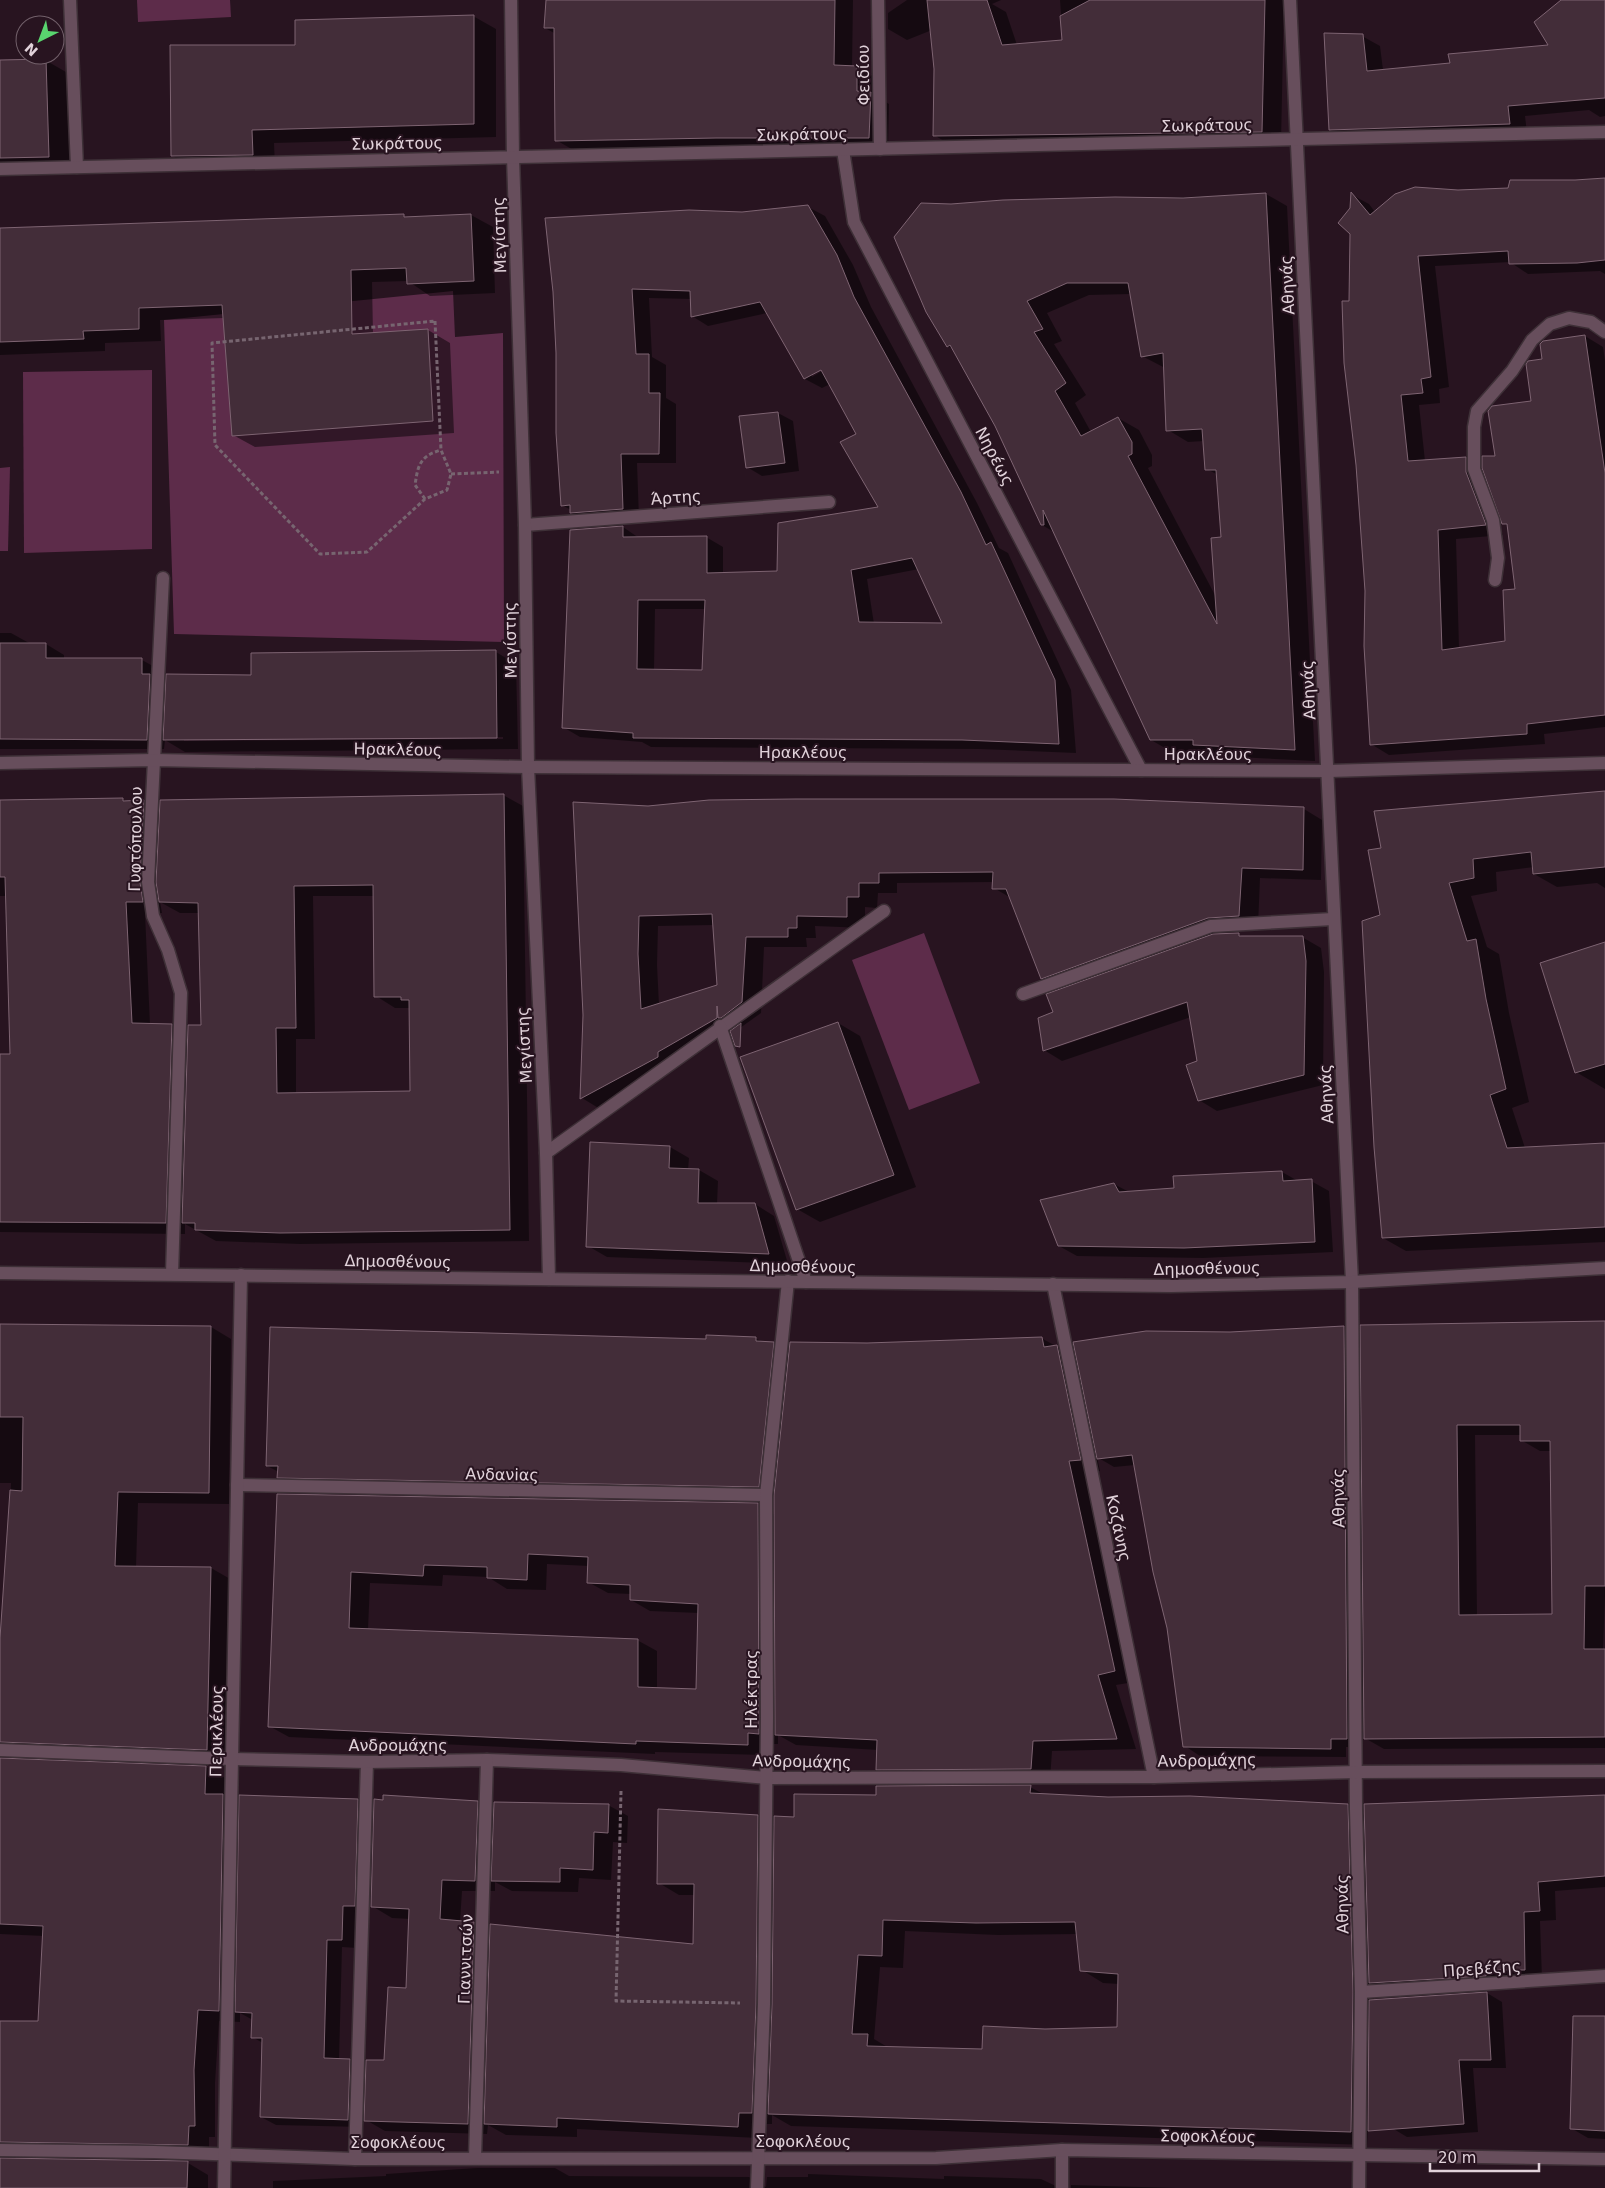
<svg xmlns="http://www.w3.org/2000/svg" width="1605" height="2188" font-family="'DejaVu Sans',sans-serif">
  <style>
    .green { fill: #5d2c4a }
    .shadow { fill: #0007; fill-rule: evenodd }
    .building { fill: #432d39; stroke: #7e6472; fill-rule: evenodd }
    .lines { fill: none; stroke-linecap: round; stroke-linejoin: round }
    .service-casing { stroke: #3e3037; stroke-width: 15 }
    .pedestrian-casing { stroke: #3e3037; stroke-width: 15 }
    .minor-casing { stroke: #3e3037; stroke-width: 15 }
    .tertiary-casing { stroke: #3e3037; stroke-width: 15 }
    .path { stroke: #776570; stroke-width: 3; stroke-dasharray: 4 2.5; stroke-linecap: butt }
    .service { stroke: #674e5c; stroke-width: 12 }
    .pedestrian { stroke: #674e5c; stroke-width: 12 }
    .minor { stroke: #674e5c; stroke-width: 12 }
    .tertiary { stroke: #674e5c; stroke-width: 12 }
    .labels { text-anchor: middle; stroke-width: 4; stroke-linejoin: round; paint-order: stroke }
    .street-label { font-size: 16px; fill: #e1d2da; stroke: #281420 }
  </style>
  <rect width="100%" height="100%" fill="#281420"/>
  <g class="green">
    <path d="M137 0H230L231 17 138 22Z"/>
    <path d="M453 291 455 337 503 333 504 642 174 634 164 320Z"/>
    <path d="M152 370V549L24 553 23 372Z"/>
    <path d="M10 467 8 551H0V468Z"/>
    <path d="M924 933 980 1083 909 1110 852 960Z"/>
  </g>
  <g class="shadow">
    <path d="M548 0H853L852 67H857L876 78 875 96 889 104 888 148 575 151 556 140V34L545 28Z"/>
    <path d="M907 0H1001L992 4 1006 12 1017 45 1063 41 1060 0H1284L1281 142 954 147 934 135 935 69 932 30 907 40 888 29V13Z"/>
    <path d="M1563 0H1605V116L1600 117 1589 110 1525 116 1527 133 1348 140 1330 130 1362 36 1380 46 1383 70 1451 64 1550 46Z"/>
    <path d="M473 16 496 29V137L274 143 275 167 195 168 172 156 296 46Z"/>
    <path d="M45 60 66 72 70 168 0 170V61Z"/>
    <path d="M1605 179V274L1600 271 1528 274 1510 262 1435 266 1449 387 1439 389 1440 403 1419 405 1425 461 1466 459 1483 469 1496 457 1533 402 1544 360 1585 336 1603 347 1605 361V727L1544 734 1545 744 1389 755 1371 744 1366 591 1357 465 1350 302 1352 195 1369 204 1375 212 1458 191 1509 190ZM1484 471 1503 523 1508 526 1517 590 1506 642 1459 648 1456 539 1503 535 1484 483Z"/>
    <path d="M1266 194 1287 206 1315 761 1215 756 1206 751 1172 752 1151 740 1054 532 1042 525 996 425 954 349 947 346 951 206ZM1131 294 1142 356 1165 368 1168 430 1188 442 1204 441 1207 469 1218 475 1222 539 1216 597 1148 468 1152 466V455L1139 430 1118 418 1091 432 1075 403 1086 395 1054 344 1062 341 1047 313 1089 295Z"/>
    <path d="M808 207 825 216 853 265 871 307 977 503 999 548 1008 553 1071 690 1076 753 979 749 651 747 642 742 580 737 563 727 623 527 639 538 706 537 723 547V574L779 572 880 508 857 434 830 384 822 388 805 379 767 313 708 326 692 316V299L649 298 652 357 666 365V398L676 404V463H637L639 518 588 522 571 513V510L562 505 554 292 742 213ZM826 366 827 368 812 377V374ZM919 569 944 624H874L867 579ZM655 609H706L703 671 654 670Z"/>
    <path d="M471 215 493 227 495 293 430 296 408 281 372 282 373 334 428 330 450 343 454 433 255 447 233 435 225 318 160 320 161 341 105 343V351L0 355V229Z"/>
    <path d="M778 413 793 421 799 471 762 476 747 467Z"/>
    <path d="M0 633H11L29 643 46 644 64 655V659L142 660 160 670V681L167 685 496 652 516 664 518 749 185 752 165 740 164 749H0ZM503 737V739L184 741V739Z"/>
    <path d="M1605 793V888L1597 883 1557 887 1534 874V867L1496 872 1497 891 1471 896 1487 947 1499 954 1509 1013 1529 1102 1512 1108 1525 1148 1605 1145V1242L1406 1251 1383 1238 1382 916 1369 851Z"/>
    <path d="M503 795 523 806 529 1241 300 1244 216 1241 185 1224V1234L0 1232V1055L11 1056 7 896H0V800L123 799 127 802 144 801 161 811ZM313 896H374L376 996 395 1008H410L411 1092 296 1094V1039H315ZM160 902 180 913H200L202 1027 189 1036 172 1026 150 1025 145 913H162Z"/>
    <path d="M648 807 1304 809 1322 820 1321 880 1260 878 1258 926 1228 928 1210 935 1238 934 1245 938 1302 937 1321 948 1324 972 1323 1085 1217 1111 1199 1100 1198 1062 1191 1017 1062 1061 1044 1050 1062 990 1042 978 1011 898 994 888V882L897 883V893H878L877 908 865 907V928L815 926 816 938H806L807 947H764L761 1013 740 1028 736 1027V1029L676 1062V1068L600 1109 582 1098ZM714 925 718 986 659 1005 657 965 658 926ZM1192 998 1193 1001 1058 1047V1044Z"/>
    <path d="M1605 943V1089L1576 1072Z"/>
    <path d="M838 1023 860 1036 916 1187 820 1222 797 1209Z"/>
    <path d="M670 1147 689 1158 688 1170H699L718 1181 717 1204H755L774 1216 788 1264 607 1257 588 1246Z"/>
    <path d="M1282 1172 1298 1181H1311L1329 1191 1333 1252 1203 1258 1077 1256 1059 1246 1114 1184 1129 1192 1175 1189Z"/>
    <path d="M1605 1323V1596L1603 1650H1605V1748L1384 1749 1363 1737V1747H1346V1757L1200 1756 1185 1746 1168 1628 1135 1465 1114 1467 1097 1457 1100 1471 1088 1472 1134 1682 1116 1685 1136 1749 1052 1751 1050 1780H897L878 1769V1750L796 1745 778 1735V1744H767V1755L655 1752V1754L289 1737 269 1726 278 1495 758 1504 775 1515V1495L293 1486 279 1477V1472L267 1466 707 1341 755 1338 764 1343H773L790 1352 867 1344 1041 1338 1078 1358 1230 1333 1344 1327 1362 1337ZM1475 1435H1521V1440L1540 1451H1551L1553 1615 1477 1616ZM547 1564 589 1566 588 1582 608 1593 631 1594V1600L650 1611 699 1613 697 1691 657 1689V1651L637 1640 368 1629 370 1583 442 1586 443 1575 488 1577 507 1589 546 1590Z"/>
    <path d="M0 1326 211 1327 231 1339 229 1504 138 1503 136 1567 211 1568 232 1580 227 1761 113 1755 0 1743V1652L6 1582 11 1483H0Z"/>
    <path d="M206 1767 227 1779 226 1798 240 1806 357 1800 372 1809 369 1914 358 1913 357 1948 342 1947 339 2060H350L364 2069 363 2127 276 2125 261 2117 263 2043 252 2037 253 2020 240 2013V2022L219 2021 215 2083V2137H209V2156L17 2155 14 2160 188 2163 208 2175V2188H0V2022L39 2023 44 1936 0 1934V1782Z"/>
    <path d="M1030 1787 1045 1795 1347 1805 1366 1816 1605 1797V1887L1555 1891 1556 1920 1540 1921 1542 1979 1387 1992 1374 1985V2001L1487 1993 1502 2002 1506 2068H1473L1478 2132 1407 2137 1392 2128 1371 2068 1367 2145 791 2126 772 2115V2124H759L758 2138 577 2129V2137L506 2135 488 2125 487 2134 385 2131 366 2120 407 1989 410 1919 392 1918 372 1906 477 1802 495 1813 608 1805 628 1816 627 1843 613 1842 611 1880 579 1878 578 1892 512 1891 495 1882V1891H462L460 1922 474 1923 491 1934 694 1946 695 1895H679L659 1883 757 1816 775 1827 796 1818 877 1796ZM905 1931 998 1935 1078 1934 1082 1970 1103 1983 1119 1984 1118 2028 1045 2030 983 2051 889 2048 874 2039 880 1967 903 1968Z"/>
    <path d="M1605 2017V2139L1588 2138 1571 2128Z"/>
    <path d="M477 2168H555L569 2176 749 2177 766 2187 767 2177H808V2174L944 2179V2176L1041 2179 1060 2188H273V2181L386 2176V2174Z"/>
    <path d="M1071 2185 1176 2188H1071Z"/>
  </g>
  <g class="building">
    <path d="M546 0H835L834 65 857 66V91L871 92 869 138H716L555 141 554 28H544Z"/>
    <path d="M927 0H987L1002 45 1062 40 1060 16 1090 0H1265L1262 132 933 136 934 69Z"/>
    <path d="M1561 0H1605V98L1508 106 1510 124 1329 130 1324 33 1363 34 1367 71 1450 63 1448 54 1548 45 1534 22Z"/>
    <path d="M474 15V124L252 130 253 155 171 156 170 45H295V20Z"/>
    <path d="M46 59 49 157 0 158V60Z"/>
    <path d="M1605 178V260L1577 263 1509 264 1508 251 1418 256 1431 377 1421 379 1423 393 1401 395 1408 461 1466 457V472L1485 522 1486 525 1438 530 1442 650 1505 641 1503 590 1515 589 1507 524H1502L1482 468V456H1495L1488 411 1492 406 1531 401 1526 364 1528 361 1542 359 1540 344 1543 341 1585 335 1605 473V715L1527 724V734L1370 745 1364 646 1365 591 1356 465 1344 363 1342 301H1349L1350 234 1338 223 1350 208 1351 192 1370 215 1395 194 1415 187 1458 190 1508 188 1510 180H1575Z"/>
    <path d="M1266 193 1295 750 1193 745V740H1150L1043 510 1044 525H1041L995 426 950 345 947 347 926 312 894 237 921 203 951 204 1003 200 1115 197 1183 198ZM1067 283H1128L1141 357 1163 353 1166 431 1202 429 1205 470H1216L1221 537 1211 538 1217 624 1128 456 1132 454V442L1118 417 1081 436 1055 391 1066 383 1034 332 1043 329 1027 301Z"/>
    <path d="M808 205 837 255 854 297 961 492 986 545 991 542 1055 680 1059 744 962 740 633 738V733L562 728 570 530 623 526V537L707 536V573L777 571 778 523 878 507 840 442 856 434 821 370 804 379 760 302 691 317 690 291 632 289 636 354H649V393H660L659 454H621L623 509 570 513V505L561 506 556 433V353L553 292 545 218 689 210 742 212ZM912 558 942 623 859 622 851 570ZM638 600H705L702 670 637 669Z"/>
    <path d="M404 214V217L471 214 474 281 407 284 406 268 351 270 352 334 428 329 433 421 232 436 222 305 139 308V329L83 331 84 339 0 342V228Z"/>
    <path d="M778 412 785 463 746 468 739 416Z"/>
    <path d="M0 643H46V658H142V674H150L147 740 0 739Z"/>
    <path d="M496 650 497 738 163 740 166 674 251 675V653Z"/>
    <path d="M1605 791V867L1533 874 1531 852 1473 859 1474 878 1449 883 1467 941 1476 939 1486 999 1506 1089 1490 1095 1507 1148 1605 1143V1227L1382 1238 1374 1147 1362 921 1380 915 1368 850 1381 848 1374 811Z"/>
    <path d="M504 794 510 1230 280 1233 195 1230V1223H182L188 1025H201L198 903 159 902 156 882 160 800ZM373 885 374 997H401V1000H409L410 1091 277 1093 276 1028H296L294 886Z"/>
    <path d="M123 798V801L144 800 140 882 143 902H126L132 1023 172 1024 166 1223 0 1222V1054H10L5 877H0V800Z"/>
    <path d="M795 799H1114L1304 807 1303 870 1242 868 1239 916 1208 918 1041 979 1006 889H992L993 872 879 873V883H859V897H847V917L797 916V928H788V937H746L742 1002 721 1018H718L717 1006V1018L658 1052V1057L580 1099 583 1015 573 802 648 806 709 800ZM712 914 717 985 641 1009 638 954 639 916Z"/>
    <path d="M1239 933V936H1303L1306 961 1304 1075 1198 1101 1186 1065 1197 1061 1187 1002 1043 1051 1038 1018 1053 1012 1046 994 1213 934Z"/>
    <path d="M1605 942V1064L1575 1073 1540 963Z"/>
    <path d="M838 1022 894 1175 796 1210 740 1057Z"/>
    <path d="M741 1023 740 1047 735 1046 730 1031Z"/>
    <path d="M590 1142 670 1146 669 1168 699 1169 698 1203H755L769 1254 586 1247Z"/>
    <path d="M1282 1171 1283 1181 1312 1179 1315 1242 1184 1248 1058 1246 1040 1200 1114 1183 1119 1192 1174 1188 1173 1176Z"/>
    <path d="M1605 1321V1586H1585L1584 1649H1605V1737L1364 1739 1360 1325ZM1457 1425H1520V1441H1550L1552 1614 1459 1615Z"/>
    <path d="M0 1324 211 1326 209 1493 118 1492 115 1566 211 1567 207 1750 0 1742V1638L10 1490 22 1491 23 1417H0Z"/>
    <path d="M1344 1326 1347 1739H1331V1749L1183 1747 1167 1628 1153 1572 1132 1455 1097 1459 1073 1342 1146 1331 1230 1332Z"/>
    <path d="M270 1327 706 1339V1335L756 1337V1341L774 1342 759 1487 277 1478 278 1466H266Z"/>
    <path d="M1042 1337 1044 1347 1057 1345 1081 1460 1069 1461 1115 1671 1098 1675 1117 1739 1033 1741 1031 1769 876 1770 877 1740 775 1735 774 1495 790 1342 867 1343Z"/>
    <path d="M277 1494 758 1503 759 1734 748 1733V1745L636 1741V1744L268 1727ZM528 1554 588 1557 587 1583 630 1585V1600L698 1604 696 1689 638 1687V1639L349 1628 351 1572 423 1576 424 1565 487 1567V1578L527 1580Z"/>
    <path d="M0 1758 206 1766 205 1794H223L219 2011 198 2010 194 2070 195 2126H189L188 2145 0 2142V2021H38L43 1926 0 1924Z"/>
    <path d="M1031 1785 1030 1793 1108 1797 1190 1796 1348 1804 1353 1992 1351 2132 768 2114 772 2004 774 1816 794 1817V1794L876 1795V1786ZM883 1920 976 1923 1075 1922 1080 1971 1118 1974 1117 2027 1045 2029 983 2026 982 2049 867 2046 868 2034H852L858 1955 882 1956Z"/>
    <path d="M239 1795 358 1799 355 1906H343L342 1940H327L324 2058 350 2059 348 2120 260 2117 262 2038H251L252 2013 235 2012Z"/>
    <path d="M383 1795 478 1801 475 1881 442 1880 440 1919 474 1922 468 2124 364 2121 366 2060H384L388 1987 406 1988 409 1909 371 1907 374 1799 383 1800Z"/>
    <path d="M1605 1795V1876L1538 1882 1540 1911 1524 1912 1525 1970H1486V1976L1369 1983 1364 1804Z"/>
    <path d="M494 1802 609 1804 608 1833 594 1832 593 1870 560 1868V1882L491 1881Z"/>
    <path d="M658 1809 758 1815 756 2004 752 2113H739L738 2127 557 2118V2127L484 2124 490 1924 693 1944 694 1884H657Z"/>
    <path d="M1487 1992 1491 2060H1459L1464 2124 1368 2131 1369 2000Z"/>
    <path d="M1573 2016H1605V2131L1570 2129Z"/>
    <path d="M0 2158 188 2161 187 2188H0Z"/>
  </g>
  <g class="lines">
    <defs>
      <g id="service">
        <path d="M525 525 829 502"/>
        <path d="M1495 580 1498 558 1493 520 1474 469V427L1477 411 1512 371 1532 340 1550 324 1569 318 1591 322 1605 332"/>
        <path d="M1023 994 1211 926 1333 919"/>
        <path d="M546 1153 884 911"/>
        <path d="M1361 1992 1605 1976"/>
        <path d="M355 2159 367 1762"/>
        <path d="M1062 2188V2150"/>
      </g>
      <path id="pedestrian" d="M720 1026 806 1282"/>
      <g id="minor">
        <path d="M70 0 77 167"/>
        <path d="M511 0 513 157 525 525 528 767 546 1153 549 1279"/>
        <path d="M878 0 880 149"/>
        <path d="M1290 0 1352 1282 1356 1810 1361 1992 1359 2188"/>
        <path d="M843 150 854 222 1141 770"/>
        <path d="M0 169 1605 132"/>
        <path d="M163 578 148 882 153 916 168 950 181 993 172 1274"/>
        <path d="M0 763 154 760 528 767 1329 771 1605 763"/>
        <path d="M1053 1284 1154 1777"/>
        <path d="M237 1485 766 1495"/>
        <path d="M0 1750 232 1759 367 1762 487 1760 621 1765 766 1778 1154 1777 1357 1772 1605 1771"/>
        <path d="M0 2150 154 2152 355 2159 936 2158 1062 2150 1605 2159"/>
        <path d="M475 2158 487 1760"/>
        <path d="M224 2188 241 1275"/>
        <path d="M757 2188 764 2004 767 1717 766 1495 788 1281"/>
      </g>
      <path id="tertiary" d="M0 1273 1171 1286 1352 1282 1605 1268"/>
    </defs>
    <use href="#service" class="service-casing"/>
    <use href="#pedestrian" class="pedestrian-casing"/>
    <use href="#minor" class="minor-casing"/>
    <use href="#tertiary" class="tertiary-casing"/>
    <g class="path">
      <path d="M435 321 441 450 451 474 447 490 425 499 367 552 320 554 215 445 212 343Z"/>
      <path d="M451 474 499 472"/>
      <path d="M425 499 415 485C418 465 420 456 441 450"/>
      <path d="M621 1791 616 2001 740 2003"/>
    </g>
    <use href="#service" class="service"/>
    <use href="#pedestrian" class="pedestrian"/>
    <use href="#minor" class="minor"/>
    <use href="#tertiary" class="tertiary"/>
  </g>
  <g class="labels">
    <g class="street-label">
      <text transform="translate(863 75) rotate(-91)" y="6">Φειδίου</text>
      <text transform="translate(1207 125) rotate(-1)" y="6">Σωκράτους</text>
      <text transform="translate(802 134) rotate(-1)" y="6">Σωκράτους</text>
      <text transform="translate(397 143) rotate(-1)" y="6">Σωκράτους</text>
      <text transform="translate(499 235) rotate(-92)" y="6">Μεγίστης</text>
      <text transform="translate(1287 285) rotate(-93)" y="6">Αθηνάς</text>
      <text transform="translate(995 456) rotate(62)" y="6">Νηρέως</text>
      <text transform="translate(676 497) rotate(-4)" y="6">Άρτης</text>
      <text transform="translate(510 640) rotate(-91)" y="6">Μεγίστης</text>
      <text transform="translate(1308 690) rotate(-93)" y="6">Αθηνάς</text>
      <text transform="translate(398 749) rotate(1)" y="6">Ηρακλέους</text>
      <text x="803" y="758">Ηρακλέους</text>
      <text x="1208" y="760">Ηρακλέους</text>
      <text transform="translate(135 839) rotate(-89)" y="6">Γυφτόπουλου</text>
      <text transform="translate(524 1045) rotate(-93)" y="6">Μεγίστης</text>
      <text transform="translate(1326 1094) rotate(-93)" y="6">Αθηνάς</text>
      <text transform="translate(398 1261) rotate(1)" y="6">Δημοσθένους</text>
      <text transform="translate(803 1266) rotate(1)" y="6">Δημοσθένους</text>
      <text transform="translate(1207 1268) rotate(-1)" y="6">Δημοσθένους</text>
      <text transform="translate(502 1474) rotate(1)" y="6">Ανδανiας</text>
      <text transform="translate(1338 1498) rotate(-91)" y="6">Αθηνάς</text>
      <text transform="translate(1119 1528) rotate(78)" y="6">Κοζάνης</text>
      <text transform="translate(751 1689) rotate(-90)" y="6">Ηλέκτρας</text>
      <text transform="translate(216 1731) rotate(-89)" y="6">Περικλέους</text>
      <text x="398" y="1751">Ανδρομάχης</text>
      <text transform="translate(1207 1760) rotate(-1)" y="6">Ανδρομάχης</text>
      <text transform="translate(802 1761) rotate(1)" y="6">Ανδρομάχης</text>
      <text transform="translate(1342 1904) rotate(-91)" y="6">Αθηνάς</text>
      <text transform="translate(465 1959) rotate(-88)" y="6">Γιαννιτσών</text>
      <text transform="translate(1482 1968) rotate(-4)" y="6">Πρεβέζης</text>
      <text transform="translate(1208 2136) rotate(1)" y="6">Σοφοκλέους</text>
      <text x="803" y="2147">Σοφοκλέους</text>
      <text x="398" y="2148">Σοφοκλέους</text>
    </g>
  </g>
  <g transform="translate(40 40) rotate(222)"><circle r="24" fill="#281420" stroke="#72606a"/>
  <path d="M0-4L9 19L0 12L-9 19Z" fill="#59d56f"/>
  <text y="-8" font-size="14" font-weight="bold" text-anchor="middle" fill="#e1d2da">N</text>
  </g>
  <path d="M1430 2163v8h109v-8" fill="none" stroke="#e1d2da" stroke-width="2.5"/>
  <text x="1438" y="2163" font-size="15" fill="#e1d2da" stroke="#281420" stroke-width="4" paint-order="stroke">20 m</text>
</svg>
